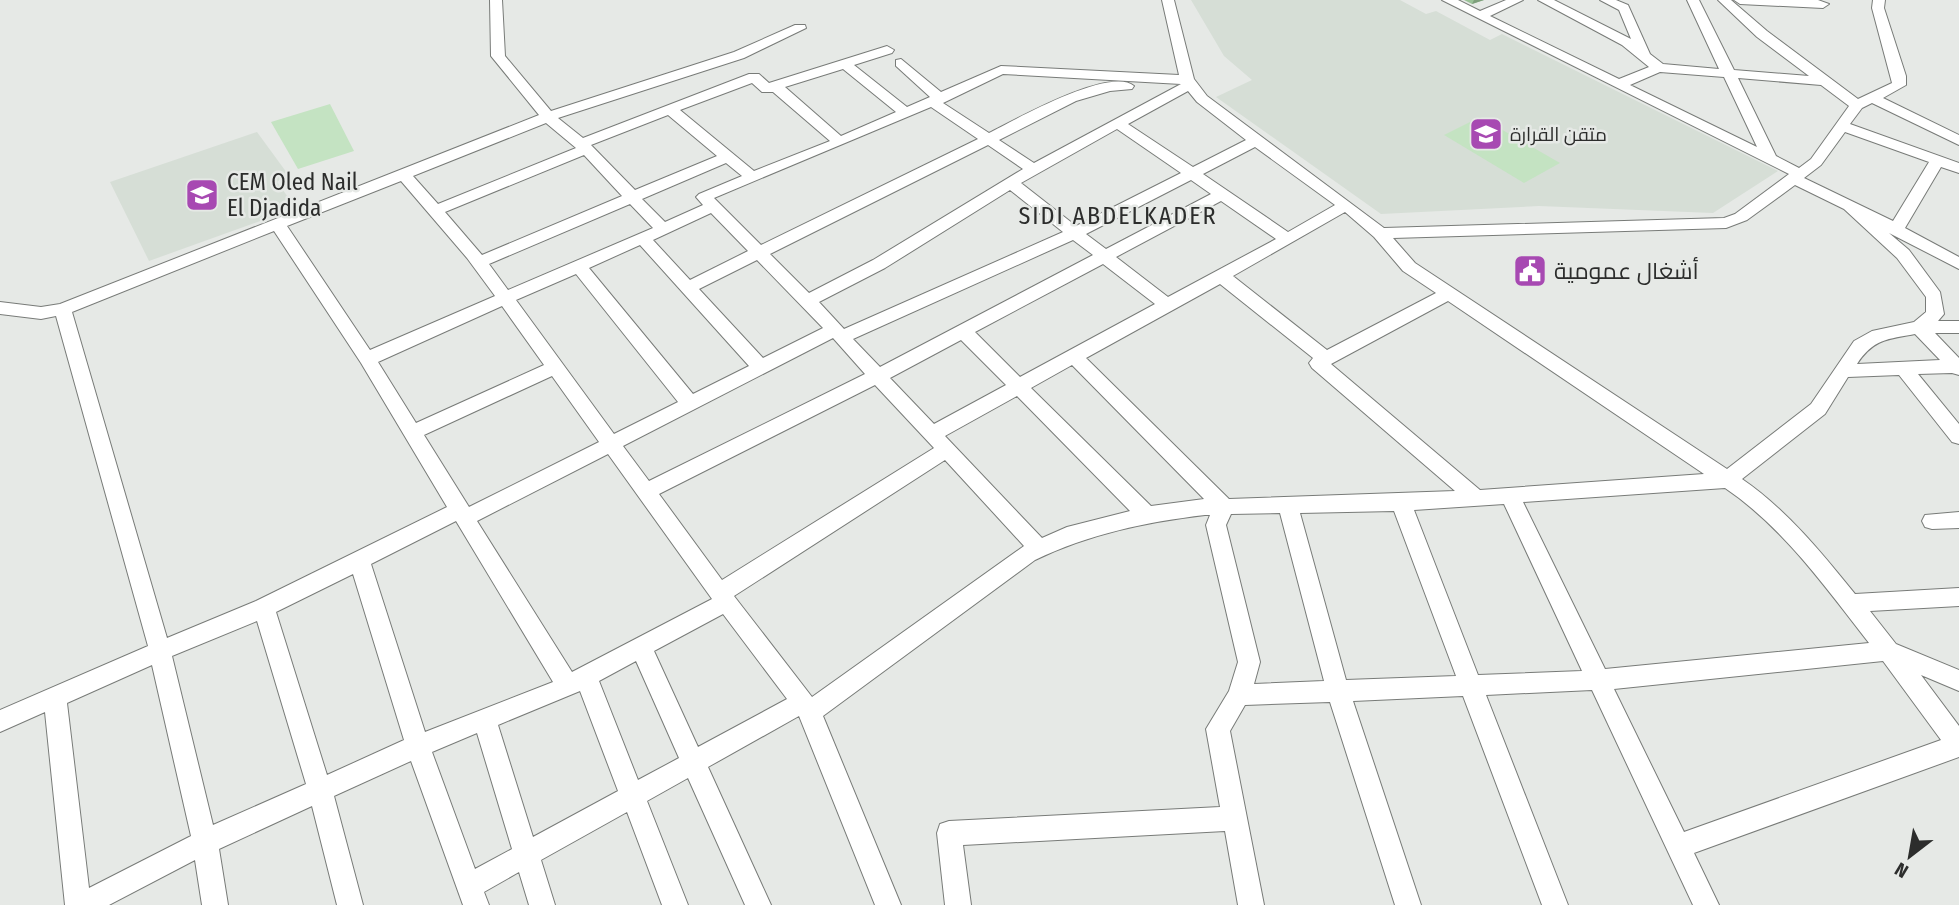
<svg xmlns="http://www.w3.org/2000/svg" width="1959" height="905" font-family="'Fira Sans Condensed',Cairo,sans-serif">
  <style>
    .built { fill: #d6ded6 }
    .green { fill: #c4e3c2 }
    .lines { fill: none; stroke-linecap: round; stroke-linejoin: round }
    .street-casing { stroke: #787b78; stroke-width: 2 }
    .street { fill: #fff; fill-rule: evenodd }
    .wall { fill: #9ac297 }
    .shaded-wall { fill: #7d9e7b }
    .labels { text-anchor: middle; stroke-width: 5; stroke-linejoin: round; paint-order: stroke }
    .far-poi-label { font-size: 19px; fill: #2c2d2c; stroke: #e6e9e6; text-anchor: start }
    .poi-label { font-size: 23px; fill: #2c2d2c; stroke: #e6e9e6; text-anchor: start }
    .neighbourhood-label { font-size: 24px; letter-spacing: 2px; fill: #2c2d2c; stroke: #e6e9e6 }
  </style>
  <rect width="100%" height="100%" fill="#e6e9e6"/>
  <g class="built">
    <path d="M1191 0H1400L1426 14 1436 11 1490 40 1502 34 1778 171 1713 213 1539 206 1381 214 1216 97 1252 80 1224 56Z"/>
    <path d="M257 132 287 173 277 182 296 208 149 261 110 182Z"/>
  </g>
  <g class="green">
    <path d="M330 104 354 151 298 169 271 122Z"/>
    <path d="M1480 117 1560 163 1524 183 1444 135Z"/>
  </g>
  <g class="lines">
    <defs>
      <g id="street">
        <path d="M490 0H502L505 56 551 111 734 52 795 25H805L806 28 744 58 558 118 583 138 749 74H759L769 83 887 46 894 50 892 53 854 65 907 107 930 97 896 66V60L901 59 941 92 1001 66 1179 75 1162 0H1174L1194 79 1207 96 1384 228 1724 218 1735 214 1789 174 1442 0H1458L1480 11 1506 0H1523L1490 16 1619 79 1649 67 1622 45 1538 0H1554L1631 39 1619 10 1600 0H1616L1628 5 1650 54 1663 64 1719 69 1687 0H1699L1734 70 1809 76 1757 37 1718 0H1731L1767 31 1858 99 1892 83 1872 8 1873 0H1885L1884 8 1906 76V85L1883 98 1959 135V145L1872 103 1862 108 1850 124 1959 163V173L1941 167 1905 228 1959 257V269L1889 233 1909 250 1940 292 1944 314 1938 321H1959V333H1935L1959 358V375L1952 373 1918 374 1959 424V444L1952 442 1899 375 1848 377 1825 414 1742 479C1786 509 1822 553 1855 594L1959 588V606L1870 611 1896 644 1959 670V691L1921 675 1959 726V757L1694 853 1719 905H1693L1592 690 1486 695 1568 905H1542L1463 696 1353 701 1421 905H1395L1330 702 1245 705 1230 731 1264 905H1238L1225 831 963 845 971 905H945L937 833 940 824 949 821 1220 807 1206 729 1229 691 1238 662 1206 525 1210 515H1205C1146 522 1089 534 1035 560L823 716 901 905H875L799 716 708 767 771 905H745L688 778 647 801 688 905H662L627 812 541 860 555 905H529L519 872 484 892 489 905H463L411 761 334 796 363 905H337L312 806 219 849 228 905H202L195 860 109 905H65L45 712 0 732V710L148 646 56 316 41 319 0 314V302L41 307 60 304 539 115 491 56ZM843 69 896 112 841 136 785 87ZM1660 72 1724 77 1757 147 1630 85ZM1003 74 1181 84 1034 163 999 140 1076 101 1110 91 1132 89 1134 86C1110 66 1015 120 989 133L943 103ZM1738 78 1821 85 1849 106 1811 159 1799 168 1776 156ZM752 83 762 92H773L830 141 754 171 680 110ZM1188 91 1197 102 1246 140 1193 167 1128 124ZM931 107 978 139 761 245 714 198ZM668 115 717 156 635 190 591 145ZM546 123 576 148 438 204 413 176ZM1117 129 1181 173 1076 226 1021 183ZM1845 132 1929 162 1893 221 1804 178 1821 165ZM988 145 1023 169 873 260 809 293 770 254ZM1255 147 1335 205 1288 232 1203 174ZM584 155 622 196 482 255 445 212ZM726 163 742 176 699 194 696 197 703 205 665 222 642 199ZM1191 180 1211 194 1106 249 1086 234ZM401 181 467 258 495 296 370 350 287 226ZM1795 185 1844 209 1897 258 1926 297V312L1914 322 1872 331 1854 341 1811 404 1727 469 1415 263 1393 238 1726 228 1747 220ZM1010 190 1063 232 844 329 819 302 885 268ZM1221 201 1276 239 1168 297 1116 257ZM630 204 653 228 508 290 489 264ZM1345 212 1374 237 1403 271 1436 293 1327 350 1233 276ZM711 213 748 251 690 280 653 240ZM274 231 361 363 447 507 256 601 167 638 72 312ZM1073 240 1093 255 880 367 853 339ZM640 245 749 366 693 394 589 268ZM757 260 823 328 763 358 699 289ZM1103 264 1155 304 1020 377 975 332ZM576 274 678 402 614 434 516 300ZM1220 284 1313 358 1309 363 1312 368 1455 491 1229 499 1086 358ZM1448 301 1704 474 1480 490 1331 364ZM502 306 544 365 416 423 378 362ZM1915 334 1940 360 1857 364C1873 339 1888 339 1915 334ZM833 338 865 374 649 481 623 446ZM961 340 1006 385 934 424 890 378ZM1072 365 1204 499 1151 506 1031 388ZM552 376 599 442 469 507 424 435ZM875 385 934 448 722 580 659 494ZM1017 396 1130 511 1067 527 1042 538 945 436ZM608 454 712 599 572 672 477 521ZM945 460 1024 546 812 697 734 596ZM1725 488C1783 527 1826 588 1869 643L1605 669 1523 502ZM1504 504 1582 671 1478 675 1414 510ZM1394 511 1456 676 1346 680 1300 513ZM1280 513 1324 681 1254 684 1260 662 1226 525 1231 514ZM456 521 553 682 425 732 371 564ZM353 574 404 740 327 775 276 612ZM723 614 787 699 698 747 654 651ZM257 621 306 784 213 825 172 656ZM636 661 679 758 638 780 599 681ZM1883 661 1941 740 1684 832 1614 689ZM152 665 191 836 89 888 67 703ZM580 691 618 791 533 837 498 725ZM477 733 512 849 475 869 432 752Z"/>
        <path d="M1734 0H1818L1829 4 1823 8 1740 4Z"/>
        <path d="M1959 512V528L1932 529 1925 527 1922 521 1925 515Z"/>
      </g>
    </defs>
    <use href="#street" class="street-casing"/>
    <use href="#street" class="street"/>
  </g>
  <path class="wall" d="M1464 0H1484L1472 4Z"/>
  <path class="shaded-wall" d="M1474 0H1484L1472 4Z"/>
  <defs>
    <symbol id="school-square" viewBox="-11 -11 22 22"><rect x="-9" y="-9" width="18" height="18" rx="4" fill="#a749b2" stroke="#e6e9e6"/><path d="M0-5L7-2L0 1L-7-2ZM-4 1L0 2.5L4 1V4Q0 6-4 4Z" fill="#fff"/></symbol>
    <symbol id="university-square" viewBox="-11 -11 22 22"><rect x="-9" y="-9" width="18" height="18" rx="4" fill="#a749b2" stroke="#e6e9e6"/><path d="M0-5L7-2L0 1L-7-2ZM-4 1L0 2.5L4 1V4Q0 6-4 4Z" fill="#fff"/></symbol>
    <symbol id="civic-square" viewBox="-11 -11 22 22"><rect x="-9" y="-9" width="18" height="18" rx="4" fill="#a749b2" stroke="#e6e9e6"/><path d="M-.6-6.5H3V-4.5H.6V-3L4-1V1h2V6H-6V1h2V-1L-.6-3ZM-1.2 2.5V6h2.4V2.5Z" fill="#fff"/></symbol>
  </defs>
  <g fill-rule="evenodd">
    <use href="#school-square" x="1467" y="115" width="38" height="38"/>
    <use href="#university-square" x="183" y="176" width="38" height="38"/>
    <use href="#civic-square" x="1511" y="252" width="38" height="38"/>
  </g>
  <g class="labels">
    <g class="far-poi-label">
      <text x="1510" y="141">متقن القرارة</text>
    </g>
    <g class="poi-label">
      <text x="227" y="190">CEM Oled Nail<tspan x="227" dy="26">El Djadida</tspan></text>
      <text x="1554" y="279">أشغال عمومية</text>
    </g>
    <g class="neighbourhood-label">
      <text x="1118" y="224">SIDI ABDELKADER</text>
    </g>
  </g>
  <g transform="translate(1910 856) rotate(211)" stroke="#e6e9e6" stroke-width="5" paint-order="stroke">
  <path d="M0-5L12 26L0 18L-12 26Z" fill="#2c2d2c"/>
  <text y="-10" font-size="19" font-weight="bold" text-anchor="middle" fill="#2c2d2c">N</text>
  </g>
</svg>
